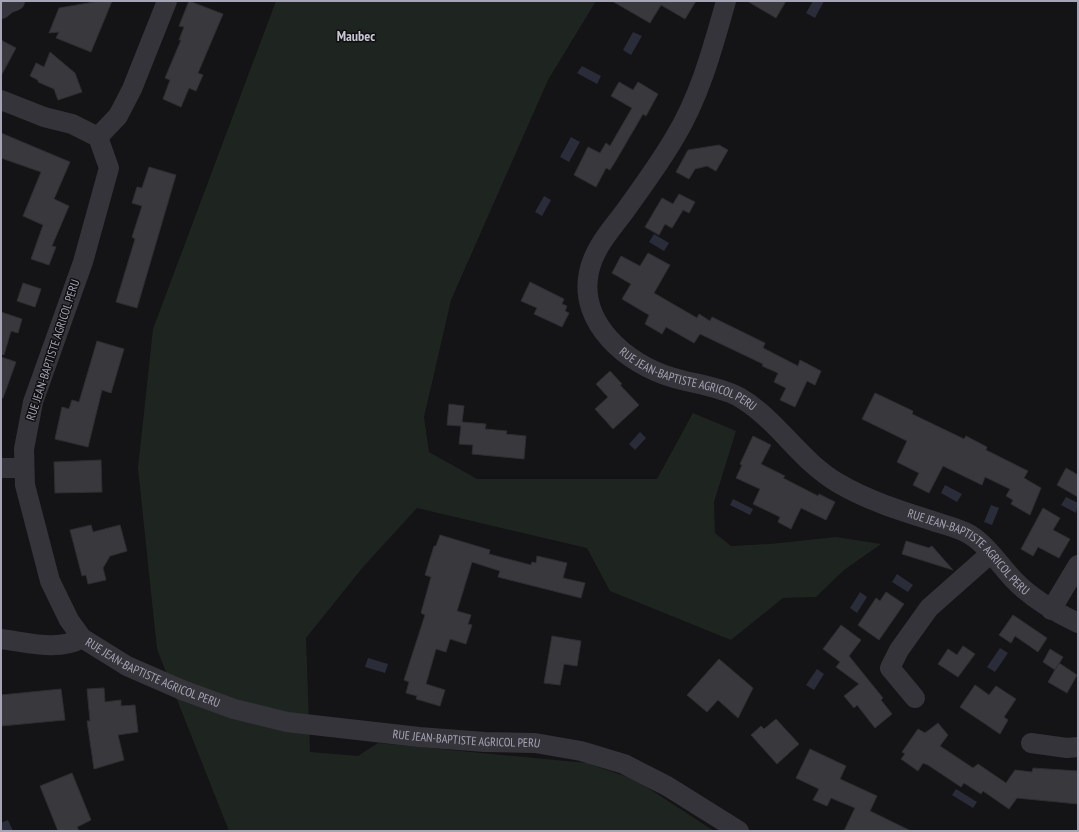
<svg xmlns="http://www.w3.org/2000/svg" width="1079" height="832" font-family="'PT Sans Narrow',sans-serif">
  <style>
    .green { fill: #1e2520 }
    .water { fill: #2a2d39 }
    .building { fill: #39383d; stroke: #2e2d31 }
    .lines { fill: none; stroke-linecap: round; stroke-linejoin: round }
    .minor { stroke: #35343a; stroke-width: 20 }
    .labels { text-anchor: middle; stroke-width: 3; stroke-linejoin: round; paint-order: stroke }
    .street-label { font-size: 12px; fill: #a5a5b5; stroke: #0f0e10 }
    .quarter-label { font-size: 14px; font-weight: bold; fill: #c6c6d1; stroke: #0f0e10 }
  </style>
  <rect width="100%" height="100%" fill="#141315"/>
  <path class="green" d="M276 1H596L548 80 451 300 424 417 429 452 477 479H657L693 413 736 431 714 502 715 533 731 546 770 544 836 537 881 544 844 570 816 597 783 598 731 640 610 591 587 548 417 508 363 567 306 638 310 752 358 756 378 743 587 763 636 780 714 831H229L157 649 138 468 153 329Z"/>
  <g class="water">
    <path d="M813 1H824L815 18 806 13Z"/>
    <path d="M633 32 642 36 631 55 623 50Z"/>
    <path d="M582 66 601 76 597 84 577 73Z"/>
    <path d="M571 137 580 142 569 162 560 157Z"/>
    <path d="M544 196 551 200 542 216 535 212Z"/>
    <path d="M654 234 669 243 664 251 649 242Z"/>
    <path d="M640 432 646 438 635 450 629 444Z"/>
    <path d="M945 485 962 494 957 502 941 493Z"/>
    <path d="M1066 497 1078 503 1076 513 1061 505Z"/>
    <path d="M733 499 753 509 750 515 730 505Z"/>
    <path d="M991 505 999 508 992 525 984 522Z"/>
    <path d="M897 574 913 585 908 592 892 582Z"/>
    <path d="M860 592 867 597 857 613 850 608Z"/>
    <path d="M1000 648 1008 653 995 672 987 667Z"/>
    <path d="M368 658 388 664 385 673 365 667Z"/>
    <path d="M817 669 824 674 814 690 806 685Z"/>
    <path d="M956 789 977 802 973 808 952 795Z"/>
    <path d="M8 820 13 831H1V823Z"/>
  </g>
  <g class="building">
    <path d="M100 1H112L91 52 56 38 59 32 49 33 59 8Z"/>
    <path d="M189 1 223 14 198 73 203 75 196 91 189 88 181 107 163 99 170 80 165 78 181 40H179L184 27 179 26Z"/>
    <path d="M612 1H696L685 19 661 5 650 23Z"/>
    <path d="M747 1H786L776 18Z"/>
    <path d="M1 40 16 48 1 76Z"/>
    <path d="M50 52 75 73 82 92 58 100 54 89 38 82V80L30 76 36 63 44 67Z"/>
    <path d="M619 82 633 90 638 82 658 94 646 116 643 114 615 162 610 170 606 168 596 187 574 175 588 147 600 153 606 143 610 146 632 108 611 96Z"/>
    <path d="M1 133 70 162 54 199 69 206 52 246 56 247 49 265 31 259 43 225 23 216 41 172 1 158Z"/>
    <path d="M719 145 728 150 716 171 707 166 695 169 689 179 676 172 688 150Z"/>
    <path d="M149 167 176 175 137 308 116 302 135 239 132 237 142 206 132 203 137 187 142 188Z"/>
    <path d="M679 194 695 202 689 213 683 210 672 228 665 224 659 235 645 227 662 198 673 204Z"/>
    <path d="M648 253 670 265 654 293 697 318 699 314 710 321 712 317 765 343 763 348 798 366 800 360 821 371 815 385 807 381 795 407 780 400 786 388 774 382 778 373 762 366 763 364 700 334 694 343 666 327 662 334 645 324 649 315 622 299 631 284 612 273 621 256 640 266Z"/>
    <path d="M530 282 564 299 562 304 567 306 565 311 569 313 562 327 534 314 537 308 521 301Z"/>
    <path d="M23 283 41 289 35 307 17 301Z"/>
    <path d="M1 312 22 319 18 333 11 331 4 355 1 354Z"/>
    <path d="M97 341 124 349 111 393 102 390 88 447 55 439 62 407 69 409 72 400 79 402Z"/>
    <path d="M1 357 16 362 3 398H1Z"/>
    <path d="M610 371 622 384 620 385 639 405 613 429 595 409 608 397 596 384Z"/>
    <path d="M875 393 913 411 912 414 964 439 966 436 987 447 986 450 1028 471 1024 478 1041 488 1030 515 1011 504 1013 500 1006 496 1010 489 985 477 982 485 943 466 929 493 913 485 919 473 897 462 907 441 862 419Z"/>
    <path d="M449 404 464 406 462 422 486 424 485 429 507 431 506 434 526 436 524 459 472 454 473 445 459 444 461 426 447 425Z"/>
    <path d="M753 436 771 445 761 464 785 476 783 478 818 496 819 494 835 502 826 520 801 508 791 529 778 522 780 517 753 504 760 489 736 478 742 465 740 464Z"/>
    <path d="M101 460 102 492 55 493 54 462Z"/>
    <path d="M1066 468 1078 475V497L1057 485Z"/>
    <path d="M1043 508 1060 518 1053 530 1070 539 1059 558 1038 547 1033 556 1021 549Z"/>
    <path d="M91 525 93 532 120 525 127 551 110 556 103 568 106 580 88 584 86 575 82 576 70 530Z"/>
    <path d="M440 535 490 550 489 554 531 565 532 562 536 563 537 556 567 563 563 578 585 583 581 598 498 577 500 571 472 562 457 611 471 615 468 624 472 625 466 644 450 639 446 652 436 649 426 684 445 690 440 706 416 699 417 696 406 693 409 682 404 680 425 615 421 613 431 577 425 575 434 546H436Z"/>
    <path d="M906 541 929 548 932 546 953 570 902 554Z"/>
    <path d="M886 592 904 604 879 640 858 625 876 598 880 601Z"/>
    <path d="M1013 615 1047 638 1038 652 1015 636 1011 643 999 635Z"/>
    <path d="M841 625 861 640 849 656 883 698 881 700 892 714 875 728 857 705 854 708 844 696 859 684 836 667 840 662 823 649Z"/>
    <path d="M552 636 581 641 577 666 564 664 560 685 544 683Z"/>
    <path d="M963 646 975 654 958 677 938 664 948 649 957 655Z"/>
    <path d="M1050 649 1063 657 1055 670 1043 662Z"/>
    <path d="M719 659 753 688 738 718 718 700 707 712 687 695Z"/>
    <path d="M1059 663 1077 675 1067 693 1048 682Z"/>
    <path d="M975 685 989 695 996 686 1016 699 1004 717 1008 720 1000 734 960 707Z"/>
    <path d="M104 688 105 702 121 700V706L135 705 138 732 118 735 124 760 94 769 87 721H90L87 689Z"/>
    <path d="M61 689 65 720 1 726V695Z"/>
    <path d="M776 719 799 744 777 764 751 735 761 726 764 729Z"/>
    <path d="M938 723 948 735 940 746 973 768 978 764 1006 783 1015 770 1032 772 1033 768 1078 771V804L1017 798 1009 809 983 791 981 794 964 783 961 787 928 765 923 763 918 771 901 759 905 754 902 752 918 729 925 733Z"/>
    <path d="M810 749 846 766 840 779 877 796 870 811 911 831H844L855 808 831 798 827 806 813 800 819 789 796 778Z"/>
    <path d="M72 773 91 820 77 827 79 831H58L40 786Z"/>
  </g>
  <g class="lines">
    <g class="minor">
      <path id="s1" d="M726 1C713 47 700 96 675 137 660 163 642 187 625 211 611 230 594 248 589 272 578 323 627 364 671 377 693 384 718 386 739 397 777 419 800 461 838 483 867 500 898 510 930 520 941 524 955 527 965 532 986 542 1000 566 1016 582 1034 600 1055 612 1078 623"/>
      <path d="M1 9 7 4 15 1"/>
      <path d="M1 100 44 117 72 124 98 137"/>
      <path id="s2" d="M98 137 109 168 83 262 33 402 24 449 25 485 50 581 69 620 82 638 127 666 182 690 234 709 287 722 419 737 485 742 535 743 581 751 624 764 667 786 739 831"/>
      <path d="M98 137 118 116 132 89 167 1"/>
      <path d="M1 468H24"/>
      <path d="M1051 610 1078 565"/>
      <path d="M1 639C27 642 58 652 82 638"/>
      <path d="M915 698 890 668 899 650 929 608 990 554"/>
      <path d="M1031 743 1067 748 1078 747"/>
    </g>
  </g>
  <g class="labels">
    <g class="street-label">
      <text transform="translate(53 350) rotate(-72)" y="4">RUE JEAN-BAPTISTE AGRICOL PERU</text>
      <text dy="4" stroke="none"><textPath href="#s1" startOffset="469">RUE JEAN-BAPTISTE AGRICOL PERU</textPath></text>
      <text dy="4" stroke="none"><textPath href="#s1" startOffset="805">RUE JEAN-BAPTISTE AGRICOL PERU</textPath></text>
      <text dy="4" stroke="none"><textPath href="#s2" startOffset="607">RUE JEAN-BAPTISTE AGRICOL PERU</textPath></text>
      <text dy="4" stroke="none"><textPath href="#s2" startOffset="931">RUE JEAN-BAPTISTE AGRICOL PERU</textPath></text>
    </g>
    <g class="quarter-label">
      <text x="356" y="41">Maubec</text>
    </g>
  </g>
  <rect width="1079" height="832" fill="none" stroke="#a5a5b5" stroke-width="4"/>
</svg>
